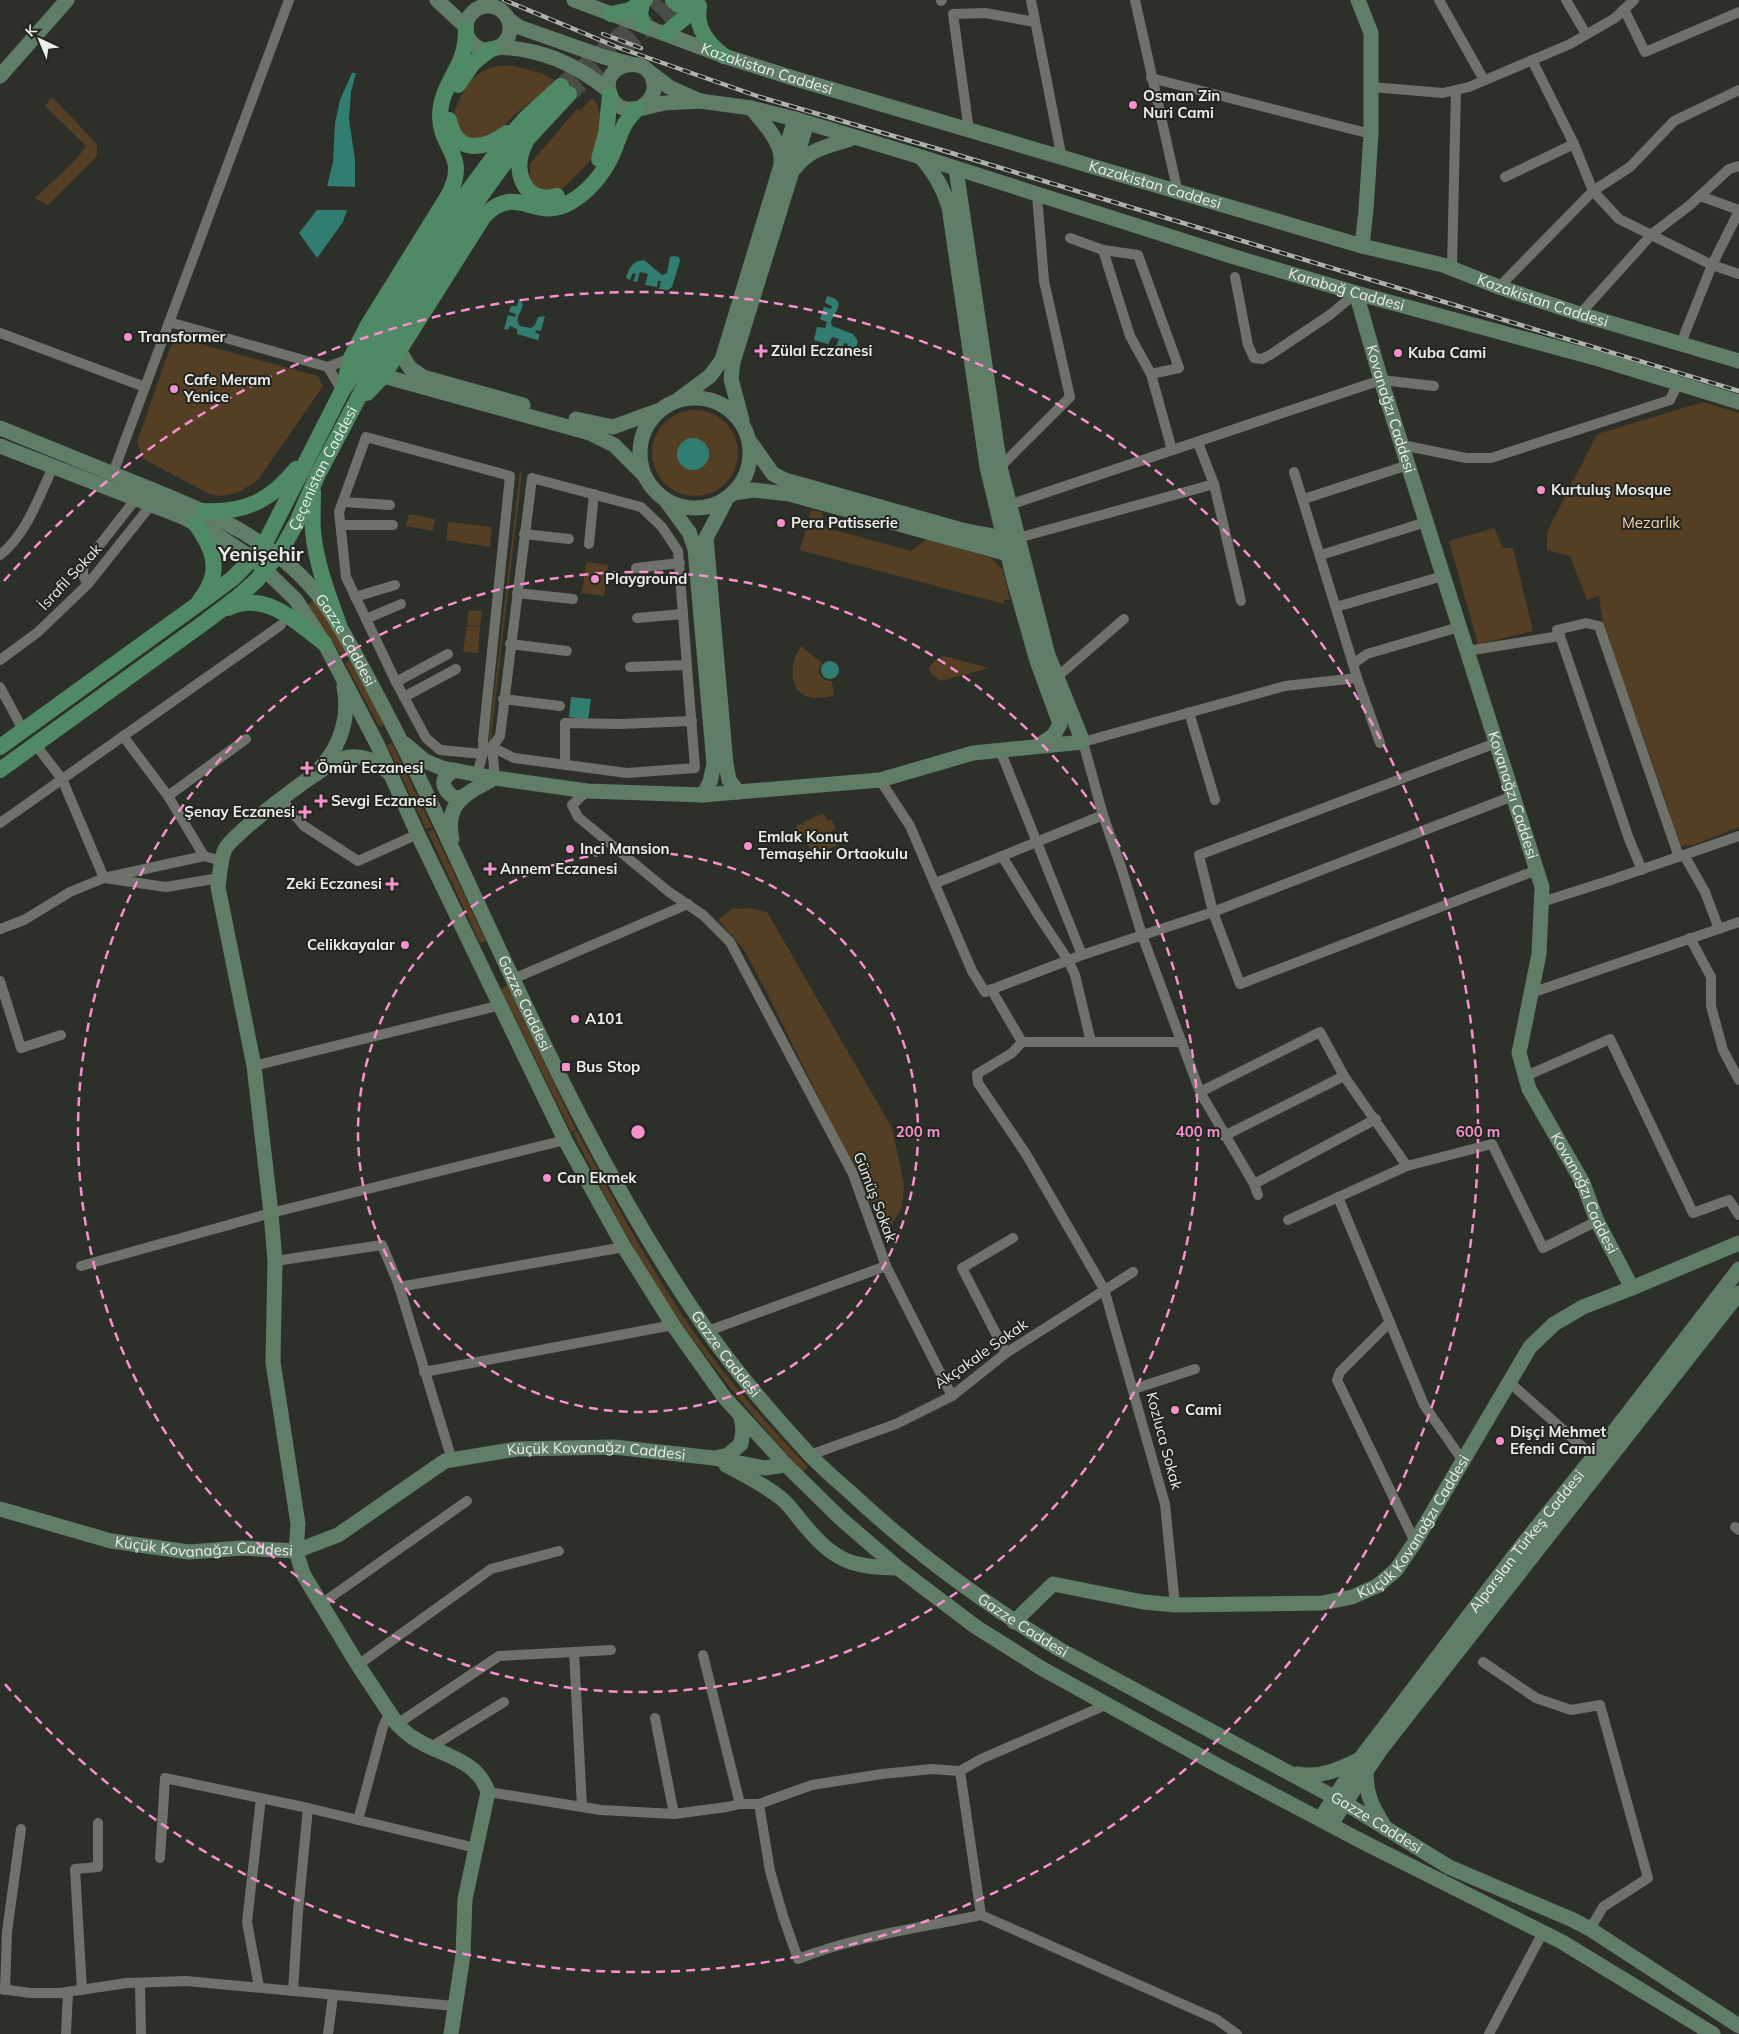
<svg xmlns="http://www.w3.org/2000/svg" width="1739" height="2034" font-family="Mulish,sans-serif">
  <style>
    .green { fill: #543e24 }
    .water { fill: #317d72 }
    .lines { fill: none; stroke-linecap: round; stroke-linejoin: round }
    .primary-tunnel { stroke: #4a4c46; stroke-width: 16; stroke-dasharray: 16 8; stroke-linecap: butt }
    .street { stroke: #6f726a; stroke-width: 10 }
    .secondary { stroke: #607d67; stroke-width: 15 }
    .primary { stroke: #508965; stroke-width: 16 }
    .rail-casing { stroke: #b0b2ad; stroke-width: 4.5 }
    .rail { stroke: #232620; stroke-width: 2.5; stroke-dasharray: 8; stroke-linecap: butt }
    .ring { fill: none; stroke: #f790ce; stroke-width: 2.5; stroke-dasharray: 9 6 }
    .poi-dot { fill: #f790ce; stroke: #232620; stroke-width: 2 }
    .labels { text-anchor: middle; stroke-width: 4; stroke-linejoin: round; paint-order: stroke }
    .street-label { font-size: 15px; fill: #ebede9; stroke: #232620 }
    .poi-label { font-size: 15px; font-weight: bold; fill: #ebede9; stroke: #232620; text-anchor: start }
    .park-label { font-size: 15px; fill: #f6d3ad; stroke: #232620 }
    .district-label { font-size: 20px; font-weight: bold; fill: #ebede9; stroke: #232620 }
    .centre { fill: #f790ce; stroke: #232620; stroke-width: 2.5 }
    .ring-label { font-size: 15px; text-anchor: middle; font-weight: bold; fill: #f790ce; stroke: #232620; stroke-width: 4; stroke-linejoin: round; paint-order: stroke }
  </style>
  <rect width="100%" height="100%" fill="#2d3029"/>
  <g class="green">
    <path d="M514 66 540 73 555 80 550 84 551 87 514 115 492 140 474 148 452 121C457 101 468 75 490 68 497 65 506 66 514 66Z"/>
    <path d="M52 97 97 144V156L48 205 35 198C52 181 73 166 86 146L45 106Z"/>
    <path d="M592 98 597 104 600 115 596 150 588 163 557 194 542 193 530 183V164L577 109 580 111Z"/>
    <path d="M182 339 318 376 323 386 258 480 237 493 220 496 212 495 143 459 137 442 170 348 176 341Z"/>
    <path d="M1703 402 1739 413V827L1694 845 1677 846 1668 807 1603 624 1599 596 1587 600 1570 556 1547 550V532L1597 434Z"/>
    <circle cx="695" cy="453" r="43"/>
    <path d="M520 471 522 472 490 746H488Z"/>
    <path d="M811 510 821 512 827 528 911 551 927 539 991 558 1003 570 1010 600H1004V604L800 550Z"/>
    <path d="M409 514 435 519 433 531 406 526Z"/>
    <path d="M448 522 492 527 490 547 446 540Z"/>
    <path d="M1494 528 1503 548H1513L1533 631 1478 644 1449 541Z"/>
    <path d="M586 562 608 565 604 596 582 593Z"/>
    <path d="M317 596 349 656 343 658 325 630 304 609Z"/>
    <path d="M469 610 482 611 480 626 467 625Z"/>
    <path d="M467 626 480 627 478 653 463 652Z"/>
    <path d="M801 646 822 663C816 672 820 681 832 681L834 696C826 697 817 699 809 697 787 691 790 661 801 646Z"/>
    <path d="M944 656 989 668 941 681 931 674 929 669C932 661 937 659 944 656Z"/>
    <path d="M350 661 384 722 382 727 378 725 345 663Z"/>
    <path d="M392 743 432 827 426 829 387 745Z"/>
    <path d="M823 813 828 821 831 819 836 829 830 832 838 845 813 856 802 832 799 833 796 826Z"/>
    <path d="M433 829 486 941 480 943 428 832Z"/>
    <path d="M748 908 767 912 892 1128 904 1184 902 1208 889 1228 873 1207 766 991 743 948 718 920 732 909Z"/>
    <path d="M507 985 576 1130 571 1132 501 989Z"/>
    <path d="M577 1131C613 1198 648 1265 691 1328 726 1378 766 1423 808 1467L803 1472C747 1411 695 1347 651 1277 622 1231 598 1181 573 1133Z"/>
  </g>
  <g class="water">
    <path d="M352 73H356L351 92 349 119 355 160V187L327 186 333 162 335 123 340 100Z"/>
    <path d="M317 210H347L343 222 317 258 299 233Z"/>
    <path d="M674 256 679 257 680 261 672 287 668 290 659 289 661 281H658L657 287 645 285 648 274 640 272 637 282 633 281 636 274 633 273 630 280 626 278C629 268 632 261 644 260L662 275 667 273 670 257Z"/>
    <path d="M827 296C848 301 835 310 831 322L832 326 853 334 858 341 854 353 846 351 848 344 844 343 842 349 836 347 839 339 832 337 828 344 814 340 817 327 825 328 827 322 820 319 824 307 831 309 832 306 825 303Z"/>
    <path d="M519 298 523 305C521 313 514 318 520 326L531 328 535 325 538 317 545 316 541 331 536 330 535 332 540 335 538 340 517 334V329L510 326 508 330 504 329 508 315 515 317 516 314 509 312 511 306H517Z"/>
    <circle cx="693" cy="454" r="16"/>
    <circle cx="830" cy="670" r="9"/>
    <path d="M571 697 591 699 588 720 569 717Z"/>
  </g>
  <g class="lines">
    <g class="primary-tunnel">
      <path d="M561 86 661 0"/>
      <path d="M569 94 681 0"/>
    </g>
    <g class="street">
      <path d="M1031 0 1062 159"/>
      <path d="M1135 0 1178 193"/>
      <path d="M1439 0 1484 80"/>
      <path d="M1566 0 1586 34"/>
      <path d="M941 1 942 0"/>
      <path d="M1624 9 1645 52 1739 12"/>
      <path d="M1532 60 1574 144 1593 191 1619 219 1712 265 1739 274"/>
      <path d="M1151 78 1371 134"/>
      <path d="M1371 87 1443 93 1469 87 1570 44 1615 18 1634 0"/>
      <path d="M969 131 953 14 985 13 1035 22"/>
      <path d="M1505 177 1574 144"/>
      <path d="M1700 196 1739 210"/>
      <path d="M1070 238 1103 250 1138 255 1179 368 1151 374"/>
      <path d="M1103 250 1130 336 1151 374 1172 450"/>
      <path d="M1452 269 1456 90"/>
      <path d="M1235 277 1248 345 1254 358 1262 359 1270 355 1331 314 1356 293"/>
      <path d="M1499 287 1593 191 1630 167 1674 121 1739 90"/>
      <path d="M1580 314 1652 234 1690 205 1729 169 1739 166"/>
      <path d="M169 322 328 367 351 358"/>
      <path d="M0 333 145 387"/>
      <path d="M1681 343 1712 265 1739 211"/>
      <path d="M328 367 342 391"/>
      <path d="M1198 443 1214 484 1241 601"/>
      <path d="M1402 445 1466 458H1491L1670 400 1678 383"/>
      <path d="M1000 467 1070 397 1044 281 1037 195"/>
      <path d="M1294 472 1353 664"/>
      <path d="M113 473 289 0"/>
      <path d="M1304 499 1408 465"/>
      <path d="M343 502 390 505"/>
      <path d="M1009 505 1381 380 1434 386"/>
      <path d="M341 525H393"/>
      <path d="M524 534 569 539"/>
      <path d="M1012 538H1018L1214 484"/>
      <path d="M589 544 594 494"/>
      <path d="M0 555C26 535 39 497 53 467"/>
      <path d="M1321 555 1426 522"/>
      <path d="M636 568 680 563"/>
      <path d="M88 584C83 577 82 573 84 565L135 500"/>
      <path d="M517 593 573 599"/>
      <path d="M355 597 395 585"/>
      <path d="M1336 607 1443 576"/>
      <path d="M637 618 683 614"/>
      <path d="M366 619 401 604"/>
      <path d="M1560 636 1557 630 1586 623 1599 626 1679 857"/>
      <path d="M510 644 567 651"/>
      <path d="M1467 651 1560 636 1629 839 1642 870"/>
      <path d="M0 660 38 632 88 584 151 505"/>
      <path d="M630 667 687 665"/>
      <path d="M1057 677 1124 619"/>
      <path d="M1357 678 1380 743"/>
      <path d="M396 682 448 654"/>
      <path d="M0 687 23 730"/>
      <path d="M404 697 456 669"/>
      <path d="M503 699 560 706"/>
      <path d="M1189 712 1215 800"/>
      <path d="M123 736 168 796 204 856"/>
      <path d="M1496 743 1199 855 1213 912 1240 984 1537 870"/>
      <path d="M492 747 500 736 532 478 641 507 662 527 678 551 695 768 627 773 514 758 492 747 495 778"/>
      <path d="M1000 750 1082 955"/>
      <path d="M565 765V723L620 724 692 721"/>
      <path d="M477 774C480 763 485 751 483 740L510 476 366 437 339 512 346 577 396 682 426 738 440 750 483 754"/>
      <path d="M880 780 910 826 972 971 985 992 1082 955 1213 912 1513 796"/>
      <path d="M587 791 572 805 578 817 669 892 703 915 730 942 853 1174 886 1266 952 1396"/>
      <path d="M168 796 246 739"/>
      <path d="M282 800 304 826 358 861 418 834"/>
      <path d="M0 823 281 625"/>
      <path d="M1684 855 1705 892 1719 929"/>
      <path d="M1002 856 1038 915 1068 960 1075 975 1091 1042"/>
      <path d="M219 878 166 887 104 878 204 856 222 861"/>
      <path d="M936 883 1103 815"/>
      <path d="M1542 902 1608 881 1739 836"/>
      <path d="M0 929 24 920 70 892 104 878 62 779 35 744"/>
      <path d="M1690 938 1711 977V1006L1723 1050 1739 1080"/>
      <path d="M513 979 688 904"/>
      <path d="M0 981 21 1048 61 1035"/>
      <path d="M991 989 1022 1042 1012 1053 977 1074 978 1083 1026 1154 1104 1289 1165 1504 1175 1605"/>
      <path d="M1531 993 1739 922"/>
      <path d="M1022 1042H1182"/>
      <path d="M254 1066 501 1005"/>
      <path d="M1526 1076 1610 1039 1693 1213 1729 1200 1739 1215"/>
      <path d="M1200 1092 1320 1032 1344 1076 1407 1166 1492 1144 1543 1248 1597 1221"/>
      <path d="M1224 1136 1344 1076"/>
      <path d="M1254 1184 1376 1119"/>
      <path d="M1258 1195 1254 1184 1200 1092 1142 935 1122 870 1103 815 1083 742 1285 686 1357 678 1353 664 1367 654 1459 627"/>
      <path d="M1338 1197 1424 1405 1463 1461"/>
      <path d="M1288 1220 1407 1166"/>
      <path d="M275 1261 382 1245 398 1283 452 1460"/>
      <path d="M81 1266 271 1213 565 1140"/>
      <path d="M399 1287 624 1247"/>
      <path d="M1390 1322 1340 1372 1337 1380 1415 1542"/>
      <path d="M708 1331 886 1266"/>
      <path d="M1006 1353 962 1268 1013 1238"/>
      <path d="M424 1372 673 1325"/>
      <path d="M1509 1382 1594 1457"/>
      <path d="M1134 1389 1195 1369"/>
      <path d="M810 1455 896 1424 952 1396 1006 1353 1133 1272"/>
      <path d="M1735 1527 1739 1530"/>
      <path d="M321 1604 467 1501"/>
      <path d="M574 1652 582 1807"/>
      <path d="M703 1655 740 1804"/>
      <path d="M1483 1662 1536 1698 1571 1710 1600 1705 1648 1878 1603 1907 1590 1929"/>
      <path d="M358 1665 491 1569 559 1551"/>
      <path d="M655 1718 674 1814"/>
      <path d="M397 1724 499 1656 611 1650"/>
      <path d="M431 1747 504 1702"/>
      <path d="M960 1771 981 1915 1216 2019 1237 2034"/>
      <path d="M488 1792 601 1810 674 1814 727 1807 740 1804H759L812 1785 882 1774 932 1769 960 1771 981 1759 1099 1708 1104 1701"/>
      <path d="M759 1804 770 1871 783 1916 798 1959C857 1936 919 1928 981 1915"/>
      <path d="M358 1820 383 1727 389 1714"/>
      <path d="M160 1858 165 1778 308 1808 476 1848"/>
      <path d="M140 1983 141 2034"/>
      <path d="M259 1987 247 1922 261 1798"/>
      <path d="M0 1989 31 1993H60L127 1983 186 1981 454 2006"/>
      <path d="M5 1990 7 1932 21 1829"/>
      <path d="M82 1990 75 1869 98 1867V1823"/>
      <path d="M293 1991 298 1912 308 1808"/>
      <path d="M66 2034 68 1992"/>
      <path d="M328 2034 333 1996"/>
      <path d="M1489 2034 1543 1932"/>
    </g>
    <g class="secondary">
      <path d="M437 0 466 27"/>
      <path id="s1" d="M574 0 724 56 793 78 1362 246 1443 265 1499 287 1580 314 1739 361"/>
      <path d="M1358 0 1371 33V134L1366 210 1362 246"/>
      <circle cx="488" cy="28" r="22"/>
      <path d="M508 19 519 27 604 57 631 64"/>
      <path d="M497 47C541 49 575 63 609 91"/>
      <path d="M0 76 67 0"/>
      <path id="s2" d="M700 101 751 108 795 119 921 157 1228 255 1356 293 1599 359 1739 402"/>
      <path d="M641 107C649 102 655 95 654 85 651 51 598 63 610 94 612 100 617 106 623 108 635 112 652 105 665 103 676 102 688 102 700 101L669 87 648 71"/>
      <path d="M751 108C763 122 783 143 781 162"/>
      <path d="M921 157C934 173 943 187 949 207L987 467 1014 580 1037 661 1060 724 1054 735 1038 746"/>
      <path d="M795 168C812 146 831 147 855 137"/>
      <path id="s3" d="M1356 293 1381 380 1542 887 1539 954 1519 1053 1529 1089 1583 1183 1597 1221 1632 1288"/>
      <path d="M400 352 410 368 423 377 523 405"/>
      <path d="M383 376 590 433 614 445 642 473"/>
      <circle cx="695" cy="453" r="55"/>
      <path d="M679 399 710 376 722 360 795 119"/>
      <path d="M576 419 613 427 657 411"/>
      <path d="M742 420 731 379 733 362 807 123"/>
      <path id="s4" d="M0 428C44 446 88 464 133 482 193 506 253 529 300 575 331 605 349 643 369 680 408 752 442 826 476 900 544 1047 613 1195 706 1329 737 1373 772 1414 808 1453 821 1467 836 1480 851 1493 915 1553 985 1604 1059 1649L1345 1803 1449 1867 1573 1920 1590 1929 1739 2026"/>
      <path d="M751 443 773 474 785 480 962 530 1004 538"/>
      <path d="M0 446 183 517 217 535 255 560 296 600 326 646 377 744 420 839 565 1140 624 1247 673 1325 724 1397 786 1465 840 1518 898 1568 976 1627 1041 1668 1215 1764 1367 1844 1562 1942 1713 2034"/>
      <path d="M734 493 753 490 789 494 1008 554"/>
      <path d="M667 502 689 532 695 549 714 764 710 782 703 795"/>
      <path d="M725 502 706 538 726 764 729 780 738 792"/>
      <path d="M405 744 425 761 442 768 495 778 587 791 703 795 880 780 973 753 1083 742 1048 655 1000 467 956 169"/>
      <path d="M321 767C341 745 350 716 344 687"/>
      <path d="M455 770C439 778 441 789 455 798L463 797"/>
      <path d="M389 773C377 760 361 754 344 758 326 762 234 833 225 849 220 860 220 875 218 887L254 1066 271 1213 275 1261 273 1362 298 1524 296 1551 303 1574 358 1665 397 1724C402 1729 407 1734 412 1737 439 1756 476 1757 488 1792L465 1899 463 1955 451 2034"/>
      <path d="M452 839C444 802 467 793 495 778"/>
      <path d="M715 1458 728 1455 741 1444 743 1430 741 1416"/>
      <path d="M726 1465C745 1475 765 1485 782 1499 791 1507 799 1519 807 1528 836 1563 855 1567 898 1568"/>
      <path id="s5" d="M0 1509 111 1541 189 1552 242 1548 296 1551 338 1535 445 1461 517 1449 614 1447 714 1458 764 1468 786 1465"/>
      <path id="s6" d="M1014 1622 1053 1584 1143 1602 1175 1605 1322 1603 1352 1597 1377 1586 1396 1570 1415 1542 1530 1347 1554 1324 1583 1307 1632 1288 1739 1243"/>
      <path d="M1366 1771C1366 1794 1371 1804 1383 1824"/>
      <path d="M1297 1774C1320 1778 1338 1770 1358 1760"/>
      <path id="s7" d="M1320 1819 1360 1759 1520 1548 1612 1434 1739 1269"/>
      <path d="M1331 1824 1381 1749 1739 1293"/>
    </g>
    <g class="primary">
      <path d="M673 0C681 9 688 9 699 7 695 27 708 44 724 56"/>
      <path d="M642 3 640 14 643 25"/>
      <path d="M611 14 630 10 645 0"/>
      <path d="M666 33 699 6"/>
      <path d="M458 85 473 63 491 49"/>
      <path d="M449 120C457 156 484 149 507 133"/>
      <path d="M525 144C511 169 524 206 557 196"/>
      <path d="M599 159 606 134 610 95"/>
      <path d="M345 381 351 358 368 325 448 196C470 155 440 150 440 116 440 94 453 78 461 59 465 49 466 39 466 29"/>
      <path d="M367 393 383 376 484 216C517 182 534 222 569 203 588 192 603 174 612 155 622 133 619 128 637 109"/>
      <path d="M313 492C313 505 312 519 313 531 316 564 328 594 339 625"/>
      <path d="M204 511C245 513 270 501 296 469"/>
      <path d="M195 523C214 550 223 571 200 600"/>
      <path d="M228 608C266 590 296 622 324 643"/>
      <path d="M0 747 209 596 233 578 250 561 267 539 342 391 362 362 454 210 504 143 525 119 561 86"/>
      <path id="s8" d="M0 770 205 622 238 597 257 580 280 552 297 522 317 476 381 355 464 219 503 165 569 94"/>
    </g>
    <defs>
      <g id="rail">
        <path d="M504 0 617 47 760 97 938 149 1739 391"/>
        <path d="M603 34 641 48"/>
      </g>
    </defs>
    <use href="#rail" class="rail-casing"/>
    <use href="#rail" class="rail"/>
  </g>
  <g class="ring">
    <circle cx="638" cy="1132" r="280"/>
    <circle cx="638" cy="1132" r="560"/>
    <path d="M4 581A840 840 0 1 1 4 1683"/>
  </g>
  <g class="poi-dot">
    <circle cx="1133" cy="105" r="5"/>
    <circle cx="128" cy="337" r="5"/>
    <path d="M758.5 343.5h5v5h5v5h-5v5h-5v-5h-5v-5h5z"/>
    <circle cx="1398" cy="353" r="5"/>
    <circle cx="174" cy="389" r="5"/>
    <circle cx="1541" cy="490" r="5"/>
    <circle cx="781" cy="523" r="5"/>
    <circle cx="595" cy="579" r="5"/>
    <path d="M304.5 760.5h5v5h5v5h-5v5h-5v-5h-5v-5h5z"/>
    <path d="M318.5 793.5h5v5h5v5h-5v5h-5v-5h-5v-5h5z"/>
    <path d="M302.5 804.5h5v5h5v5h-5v5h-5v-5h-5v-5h5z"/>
    <circle cx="748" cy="846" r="5"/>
    <circle cx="570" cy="849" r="5"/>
    <path d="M487.5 861.5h5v5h5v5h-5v5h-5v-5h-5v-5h5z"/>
    <path d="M389.5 876.5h5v5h5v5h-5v5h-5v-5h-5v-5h5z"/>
    <circle cx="405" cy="945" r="5"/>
    <circle cx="575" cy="1019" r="5"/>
    <rect x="561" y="1062" width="10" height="10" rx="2.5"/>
    <circle cx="547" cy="1178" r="5"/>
    <circle cx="1175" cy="1410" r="5"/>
    <circle cx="1500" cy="1441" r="5"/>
  </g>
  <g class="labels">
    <g class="street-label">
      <text dy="5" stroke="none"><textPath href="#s1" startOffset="205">Kazakistan Caddesi</textPath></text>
      <text dy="5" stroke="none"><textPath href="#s1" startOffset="610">Kazakistan Caddesi</textPath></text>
      <text dy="5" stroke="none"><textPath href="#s2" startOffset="674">Karabağ Caddesi</textPath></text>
      <text dy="5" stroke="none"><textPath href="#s1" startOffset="1015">Kazakistan Caddesi</textPath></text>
      <text dy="5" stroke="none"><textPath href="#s3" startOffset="121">Kovanağzı Caddesi</textPath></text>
      <text dy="5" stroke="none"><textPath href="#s8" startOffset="450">Çeçenistan Caddesi</textPath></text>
      <text transform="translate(70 577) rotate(-47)" y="5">İsrafil Sokak</text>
      <text dy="5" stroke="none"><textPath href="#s4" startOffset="416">Gazze Caddesi</textPath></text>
      <text dy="5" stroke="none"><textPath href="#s3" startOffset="526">Kovanağzı Caddesi</textPath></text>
      <text dy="5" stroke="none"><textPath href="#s4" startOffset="821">Gazze Caddesi</textPath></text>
      <text dy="5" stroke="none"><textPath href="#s3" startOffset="946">Kovanağzı Caddesi</textPath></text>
      <text transform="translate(875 1197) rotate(69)" y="5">Gümüş Sokak</text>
      <text dy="5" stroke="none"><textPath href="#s4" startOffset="1226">Gazze Caddesi</textPath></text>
      <text transform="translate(981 1354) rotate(-35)" y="5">Akçakale Sokak</text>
      <text transform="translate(1164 1441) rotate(75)" y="5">Kozluca Sokak</text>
      <text dy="5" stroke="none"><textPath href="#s5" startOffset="629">Küçük Kovanağzı Caddesi</textPath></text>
      <text dy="5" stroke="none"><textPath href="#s6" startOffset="452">Küçük Kovanağzı Caddesi</textPath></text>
      <text dy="5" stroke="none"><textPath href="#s7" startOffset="346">Alparslan Türkeş Caddesi</textPath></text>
      <text dy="5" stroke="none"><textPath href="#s5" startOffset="209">Küçük Kovanağzı Caddesi</textPath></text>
      <text dy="5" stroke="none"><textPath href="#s4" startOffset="1631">Gazze Caddesi</textPath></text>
      <text dy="5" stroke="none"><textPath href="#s4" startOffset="2036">Gazze Caddesi</textPath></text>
    </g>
    <g class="poi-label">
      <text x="1143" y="101">Osman Zin<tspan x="1143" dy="17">Nuri Cami</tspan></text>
      <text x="138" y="342">Transformer</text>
      <text x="771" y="356">Zülal Eczanesi</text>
      <text x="1408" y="358">Kuba Cami</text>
      <text x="184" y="385">Cafe Meram<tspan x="184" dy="17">Yenice</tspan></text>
      <text x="1551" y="495">Kurtuluş Mosque</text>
      <text x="791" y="528">Pera Patisserie</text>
      <text x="605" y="584">Playground</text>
      <text x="317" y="773">Ömür Eczanesi</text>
      <text x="331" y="806">Sevgi Eczanesi</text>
      <text x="295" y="817" text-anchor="end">Şenay Eczanesi</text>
      <text x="758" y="842">Emlak Konut<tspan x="758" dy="17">Temaşehir Ortaokulu</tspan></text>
      <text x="580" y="854">Inci Mansion</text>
      <text x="500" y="874">Annem Eczanesi</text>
      <text x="382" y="889" text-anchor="end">Zeki Eczanesi</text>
      <text x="395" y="950" text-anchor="end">Celikkayalar</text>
      <text x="585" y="1024">A101</text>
      <text x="576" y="1072">Bus Stop</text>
      <text x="557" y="1183">Can Ekmek</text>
      <text x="1185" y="1415">Cami</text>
      <text x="1510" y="1437">Dişçi Mehmet<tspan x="1510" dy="17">Efendi Cami</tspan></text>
    </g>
    <g class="park-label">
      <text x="1651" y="528">Mezarlık</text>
    </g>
    <g class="district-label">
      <text x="261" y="561">Yenişehir</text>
    </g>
  </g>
  <circle cx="638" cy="1132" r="8" class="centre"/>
  <g class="ring-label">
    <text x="918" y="1137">200 m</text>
    <text x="1198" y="1137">400 m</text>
    <text x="1478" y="1137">600 m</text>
  </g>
  <g transform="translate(40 40) rotate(316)" stroke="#232620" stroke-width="4" paint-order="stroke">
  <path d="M0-4L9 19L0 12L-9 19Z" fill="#ebede9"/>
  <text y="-8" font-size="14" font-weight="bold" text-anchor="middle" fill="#ebede9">K</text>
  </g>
</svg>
